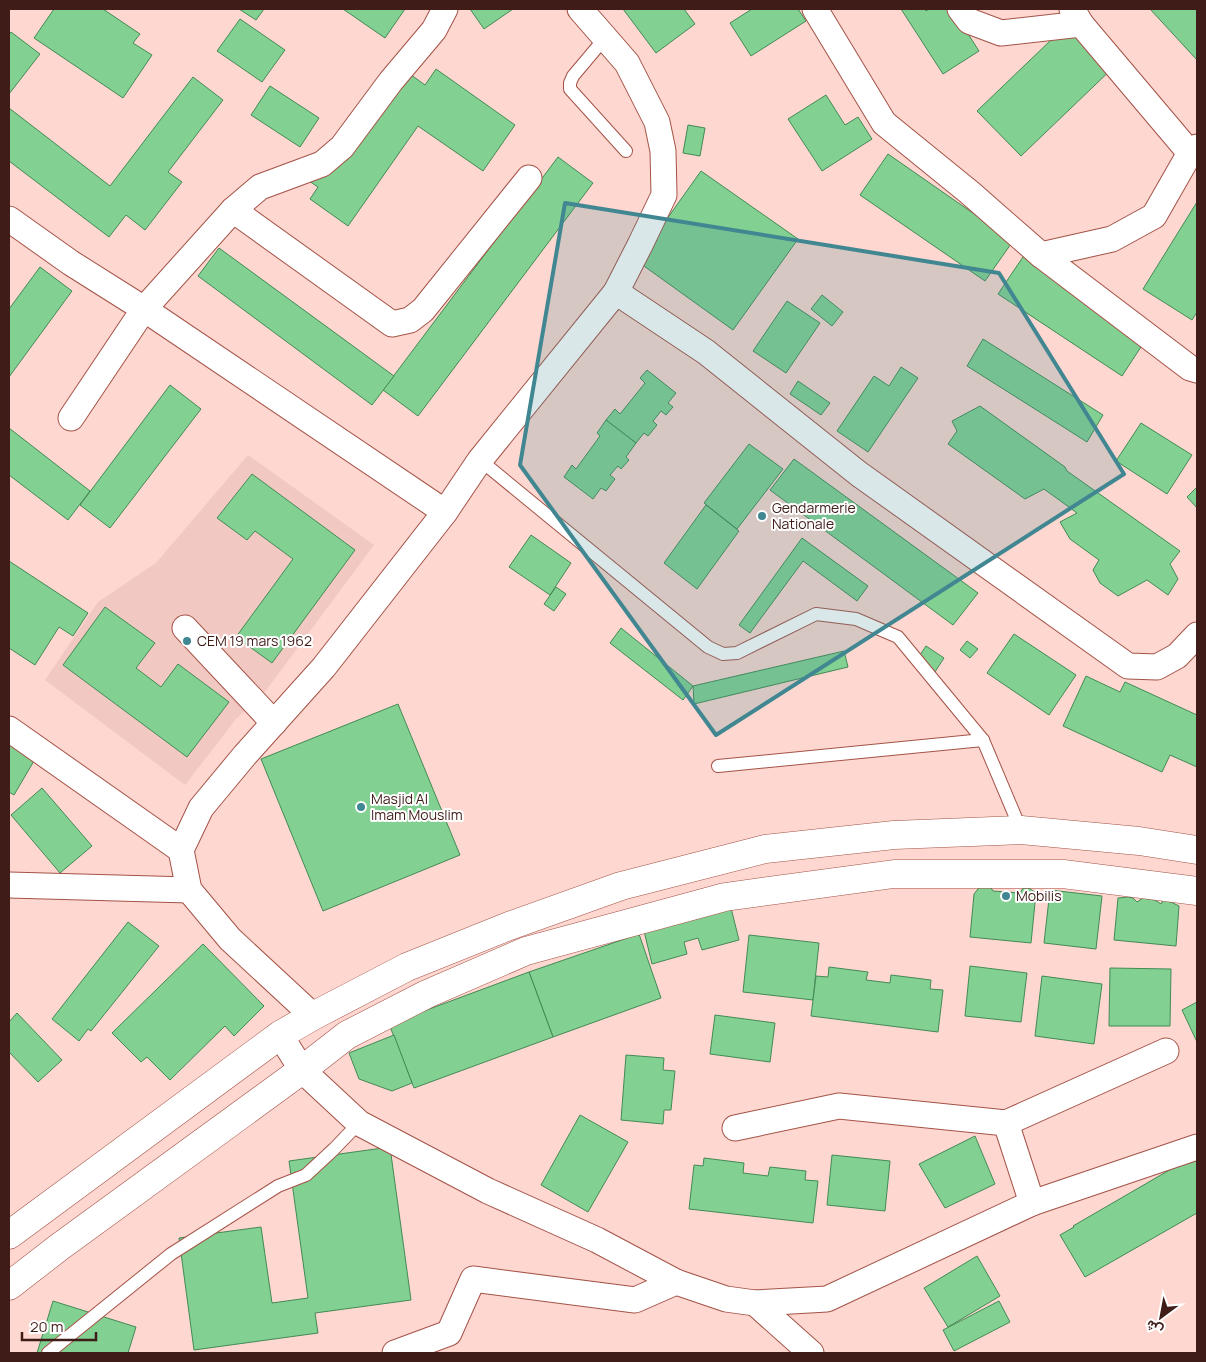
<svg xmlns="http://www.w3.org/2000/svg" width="1206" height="1362" font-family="Manrope,Vazirmatn,sans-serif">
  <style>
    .built { fill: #f2c8c2 }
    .building { fill: #82d092; stroke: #438a55 }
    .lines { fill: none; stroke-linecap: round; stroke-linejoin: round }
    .service-casing { stroke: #a45347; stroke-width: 14 }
    .minor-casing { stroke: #a45347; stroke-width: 27 }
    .secondary-casing { stroke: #a45347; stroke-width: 29 }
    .service { stroke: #fff; stroke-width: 12 }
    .minor { stroke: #fff; stroke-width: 25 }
    .secondary { stroke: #fff; stroke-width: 28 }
    .marked { fill: #418792; fill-opacity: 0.2; stroke: #418792; stroke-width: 4; stroke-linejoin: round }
    .poi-dot { fill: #418792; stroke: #fff; stroke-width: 2 }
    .labels { text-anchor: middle; stroke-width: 4; stroke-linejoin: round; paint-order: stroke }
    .poi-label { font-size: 14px; fill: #3f1c17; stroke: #fff; text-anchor: start }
  </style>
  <rect width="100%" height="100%" fill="#fdd7d0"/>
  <path class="built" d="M248 455 374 545 264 693 236 719 185 785 45 680 98 602 156 563Z"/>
  <g class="building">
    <path d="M54 9H103L140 34 133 43 152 55 123 98 34 38Z"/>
    <path d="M239 9H264L256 20Z"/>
    <path d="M343 9H405L385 38Z"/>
    <path d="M470 9H513L484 29Z"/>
    <path d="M623 9H684L695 24 656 53Z"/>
    <path d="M752 9H798L806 21 751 56 730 23Z"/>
    <path d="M901 9H925L926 11 929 9H952L979 51 943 74Z"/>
    <path d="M1150 9H1197V60Z"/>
    <path d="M1075 17 1119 62 1021 156 977 111Z"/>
    <path d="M240 19 285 50 262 82 217 51Z"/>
    <path d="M11 32 40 54 9 94V35Z"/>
    <path d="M392 61 425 85 436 69 515 125 483 171 418 126 348 226 310 199 318 187 309 181Z"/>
    <path d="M193 77 223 100 168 172 182 182 145 230 126 215 109 237 9 161V108L110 186Z"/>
    <path d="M270 86 319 118 300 147 251 115Z"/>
    <path d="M826 95 845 125 858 117 872 139 822 171 788 119Z"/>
    <path d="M688 125 705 128 700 156 683 153Z"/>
    <path d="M888 154 1013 241 985 281 860 195Z"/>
    <path d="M558 157 593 183 418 416 383 390Z"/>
    <path d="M701 171 798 239 733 330 637 261Z"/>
    <path d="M1197 202V312L1192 320 1143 289Z"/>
    <path d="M219 248 394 376 372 405 198 276Z"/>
    <path d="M1029 248 1152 330 1122 376 998 294Z"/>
    <path d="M40 267 72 291 9 377V309Z"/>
    <path d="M822 295 843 312 832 326 811 309Z"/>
    <path d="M787 301 820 323 786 373 753 351Z"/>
    <path d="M983 339 1103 415 1087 442 967 366Z"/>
    <path d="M901 367 918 378 868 452 837 431 874 376 889 386Z"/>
    <path d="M647 370 676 393 668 403 673 407 666 415 661 411 653 421 657 425 648 436 644 433 636 443 606 420 615 409 620 414 645 383 640 378Z"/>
    <path d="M798 381 830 403 821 415 790 394Z"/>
    <path d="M170 385 201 409 110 528 80 505Z"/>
    <path d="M980 406 1065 467 1067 471 1180 551 1170 564 1178 579 1168 595 1147 580 1118 596 1100 583 1093 570 1099 560 1070 539 1060 522 1077 513 1044 489 1025 499 948 444 957 431 952 421Z"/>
    <path d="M606 420 636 443 626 457 629 460 621 469 618 466 610 475 615 479 606 491 601 488 593 499 564 477 572 465 576 469 600 436 597 433Z"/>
    <path d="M1141 423 1192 455 1167 494 1116 461Z"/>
    <path d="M9 428 90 491 68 520 9 475Z"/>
    <path d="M749 444 783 469 737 529 704 503Z"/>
    <path d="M794 459 978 593 953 625 770 490Z"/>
    <path d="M252 474 355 550 272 663 236 637 293 559 255 531 247 540 217 518Z"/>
    <path d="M1197 487V508L1187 497Z"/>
    <path d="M706 505 739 531 697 589 664 563Z"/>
    <path d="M531 535 571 563 550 595 509 567Z"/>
    <path d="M802 538 868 586 857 601 803 561 750 633 739 625Z"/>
    <path d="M9 561 88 613 73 636 59 627 35 665 9 648Z"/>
    <path d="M556 587 566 594 554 611 544 604Z"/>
    <path d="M105 607 155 643 136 668 161 687 178 664 229 702 187 757 63 665Z"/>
    <path d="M621 628 693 686 683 700 610 643Z"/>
    <path d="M1014 634 1076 675 1049 715 987 673Z"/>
    <path d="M967 641 978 649 970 658 960 650Z"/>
    <path d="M926 646 944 658 931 678 913 665Z"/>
    <path d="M844 651 848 667 694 704 693 686Z"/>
    <path d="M1086 676 1120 692 1125 682 1197 715V767L1170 755 1162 772 1063 726Z"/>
    <path d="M398 704 460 855 323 911 261 759Z"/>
    <path d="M9 731 41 749 14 795 9 792Z"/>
    <path d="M42 788 92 846 60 873 11 815Z"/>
    <path d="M981 885 990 886 993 891 1020 893 1023 888H1029L1036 893 1031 943 970 937 974 894Z"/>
    <path d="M1050 890 1102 896 1096 949 1044 943Z"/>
    <path d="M1128 897 1133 898 1137 902 1143 898 1155 900 1161 904 1163 900 1171 902 1179 906 1176 946 1114 940 1118 898Z"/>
    <path d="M731 908 739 940 702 950 698 938 684 942 687 954 652 964 644 931Z"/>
    <path d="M128 922 159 946 91 1031 88 1029 79 1041 52 1019Z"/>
    <path d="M639 934 661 998 553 1037 529 972Z"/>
    <path d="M749 935 819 943 813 1000 743 992Z"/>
    <path d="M203 944 264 1006 234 1036 225 1026 170 1080 147 1057 141 1062 112 1033Z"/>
    <path d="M970 966 1027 973 1021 1022 965 1016Z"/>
    <path d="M829 967 868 972 866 980 890 983 891 975 931 980 930 989 943 990 938 1032 811 1016 816 976 828 977Z"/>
    <path d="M1110 968 1171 969 1170 1026H1109Z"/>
    <path d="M529 972 553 1037 414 1088 389 1024Z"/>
    <path d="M1042 976 1102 984 1094 1044 1035 1036Z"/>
    <path d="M1197 1002V1042L1182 1010Z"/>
    <path d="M17 1013 62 1060 38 1082 9 1052V1022Z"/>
    <path d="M715 1015 775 1023 770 1062 710 1054Z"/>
    <path d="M394 1035 412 1083 392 1091 359 1079 349 1053Z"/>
    <path d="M626 1055 664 1058 663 1070 675 1071 671 1110H664L663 1124 621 1120Z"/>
    <path d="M580 1115 628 1142 588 1212 541 1185Z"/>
    <path d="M975 1136 995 1184 945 1208 919 1164Z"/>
    <path d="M390 1147 411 1300 315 1313 318 1333 194 1350 179 1238 261 1227 272 1303 308 1298 289 1161Z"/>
    <path d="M1197 1154V1213L1085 1277 1060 1235 1074 1227 1073 1226Z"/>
    <path d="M832 1155 890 1161 885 1211 827 1205Z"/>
    <path d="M704 1158 744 1163 743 1173 768 1176 770 1167 806 1171 805 1180 818 1181 813 1223 689 1209 694 1165 703 1166Z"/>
    <path d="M977 1256 1000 1296 948 1327 924 1288Z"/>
    <path d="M53 1301 136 1327 128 1353H37Z"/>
    <path d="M999 1301 1010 1322 954 1351 943 1330Z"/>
  </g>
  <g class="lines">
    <defs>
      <g id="service">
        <path d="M605 38 573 76 570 83V89L626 151"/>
        <path d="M480 460 708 647 723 654 737 653 816 614 856 619 898 637 983 740 1021 830"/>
        <path d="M718 766 983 740"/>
        <path d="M48 1353 171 1254 278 1186 306 1175 334 1149 359 1123"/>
      </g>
      <g id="minor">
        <path d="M580 9 627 63 657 122 663 151 664 195 640 245 616 292"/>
        <path d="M815 9 884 123 969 192 1041 255 1112 239 1154 216 1190 153 1197 147"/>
        <path d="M960 9 969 21 1001 33 1081 24"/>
        <path d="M1072 9 1081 24 1190 153"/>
        <path d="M233 210 392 324 410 320 423 310 529 178"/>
        <path d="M9 219 71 263 144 309 445 512"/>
        <path d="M1041 255 1190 368 1197 370"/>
        <path d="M71 418 144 309 233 210 260 187 322 164 342 147 391 81 434 30 445 9"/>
        <path d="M185 628 274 723"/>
        <path d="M9 729 181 850"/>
        <path d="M9 885 189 890"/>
        <path d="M313 1016 230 939 189 890 181 850 201 808 245 755 324 667 445 512 480 460 616 292 706 352 859 474 1128 666 1157 667 1177 656 1197 635"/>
        <path d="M280 1035 302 1070 359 1123 488 1191 597 1240 676 1282 726 1299 755 1303 827 1299 1032 1203 1197 1147"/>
        <path d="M1006 1123 1166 1051"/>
        <path d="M735 1128 839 1106 1006 1123 1032 1203"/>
        <path d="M755 1303 811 1353"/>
        <path d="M395 1353 449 1333 473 1279 635 1300 676 1282"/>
      </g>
      <g id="secondary">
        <path d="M9 1235 280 1035 313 1016 407 967 509 926 621 886 765 849 894 835 1021 830 1139 841 1197 850"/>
        <path d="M9 1286 58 1248 302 1070 347 1035 427 994 526 951 725 897 894 874H1063L1197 891"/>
      </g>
    </defs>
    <use href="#service" class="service-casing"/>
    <use href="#minor" class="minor-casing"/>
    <use href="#secondary" class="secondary-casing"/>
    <use href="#service" class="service"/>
    <use href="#minor" class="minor"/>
    <use href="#secondary" class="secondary"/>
  </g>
  <path class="marked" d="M565 203 999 273 1124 474 716 735 520 465Z"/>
  <g class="poi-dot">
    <circle cx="762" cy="516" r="5"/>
    <circle cx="187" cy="641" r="5"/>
    <circle cx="361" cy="807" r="5"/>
    <circle cx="1006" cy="896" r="5"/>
  </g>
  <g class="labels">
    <g class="poi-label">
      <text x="772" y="513">Gendarmerie<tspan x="772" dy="16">Nationale</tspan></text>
      <text x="197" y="646">CEM 19 mars 1962</text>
      <text x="371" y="804">Masjid Al<tspan x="371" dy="16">Imam Mouslim</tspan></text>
      <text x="1016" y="901">Mobilis</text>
    </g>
  </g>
  <rect width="1206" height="1362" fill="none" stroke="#3f1c17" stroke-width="20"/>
  <g transform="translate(1161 1317) rotate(212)" stroke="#ffffff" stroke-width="4" paint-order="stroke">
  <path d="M0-4L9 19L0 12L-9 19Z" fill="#3f1c17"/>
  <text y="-8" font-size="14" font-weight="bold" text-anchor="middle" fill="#3f1c17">ش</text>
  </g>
  <path d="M22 1332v8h74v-8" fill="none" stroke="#3f1c17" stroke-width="2.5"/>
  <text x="30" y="1332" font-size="15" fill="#3f1c17" stroke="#ffffff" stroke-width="4" paint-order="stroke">20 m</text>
</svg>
